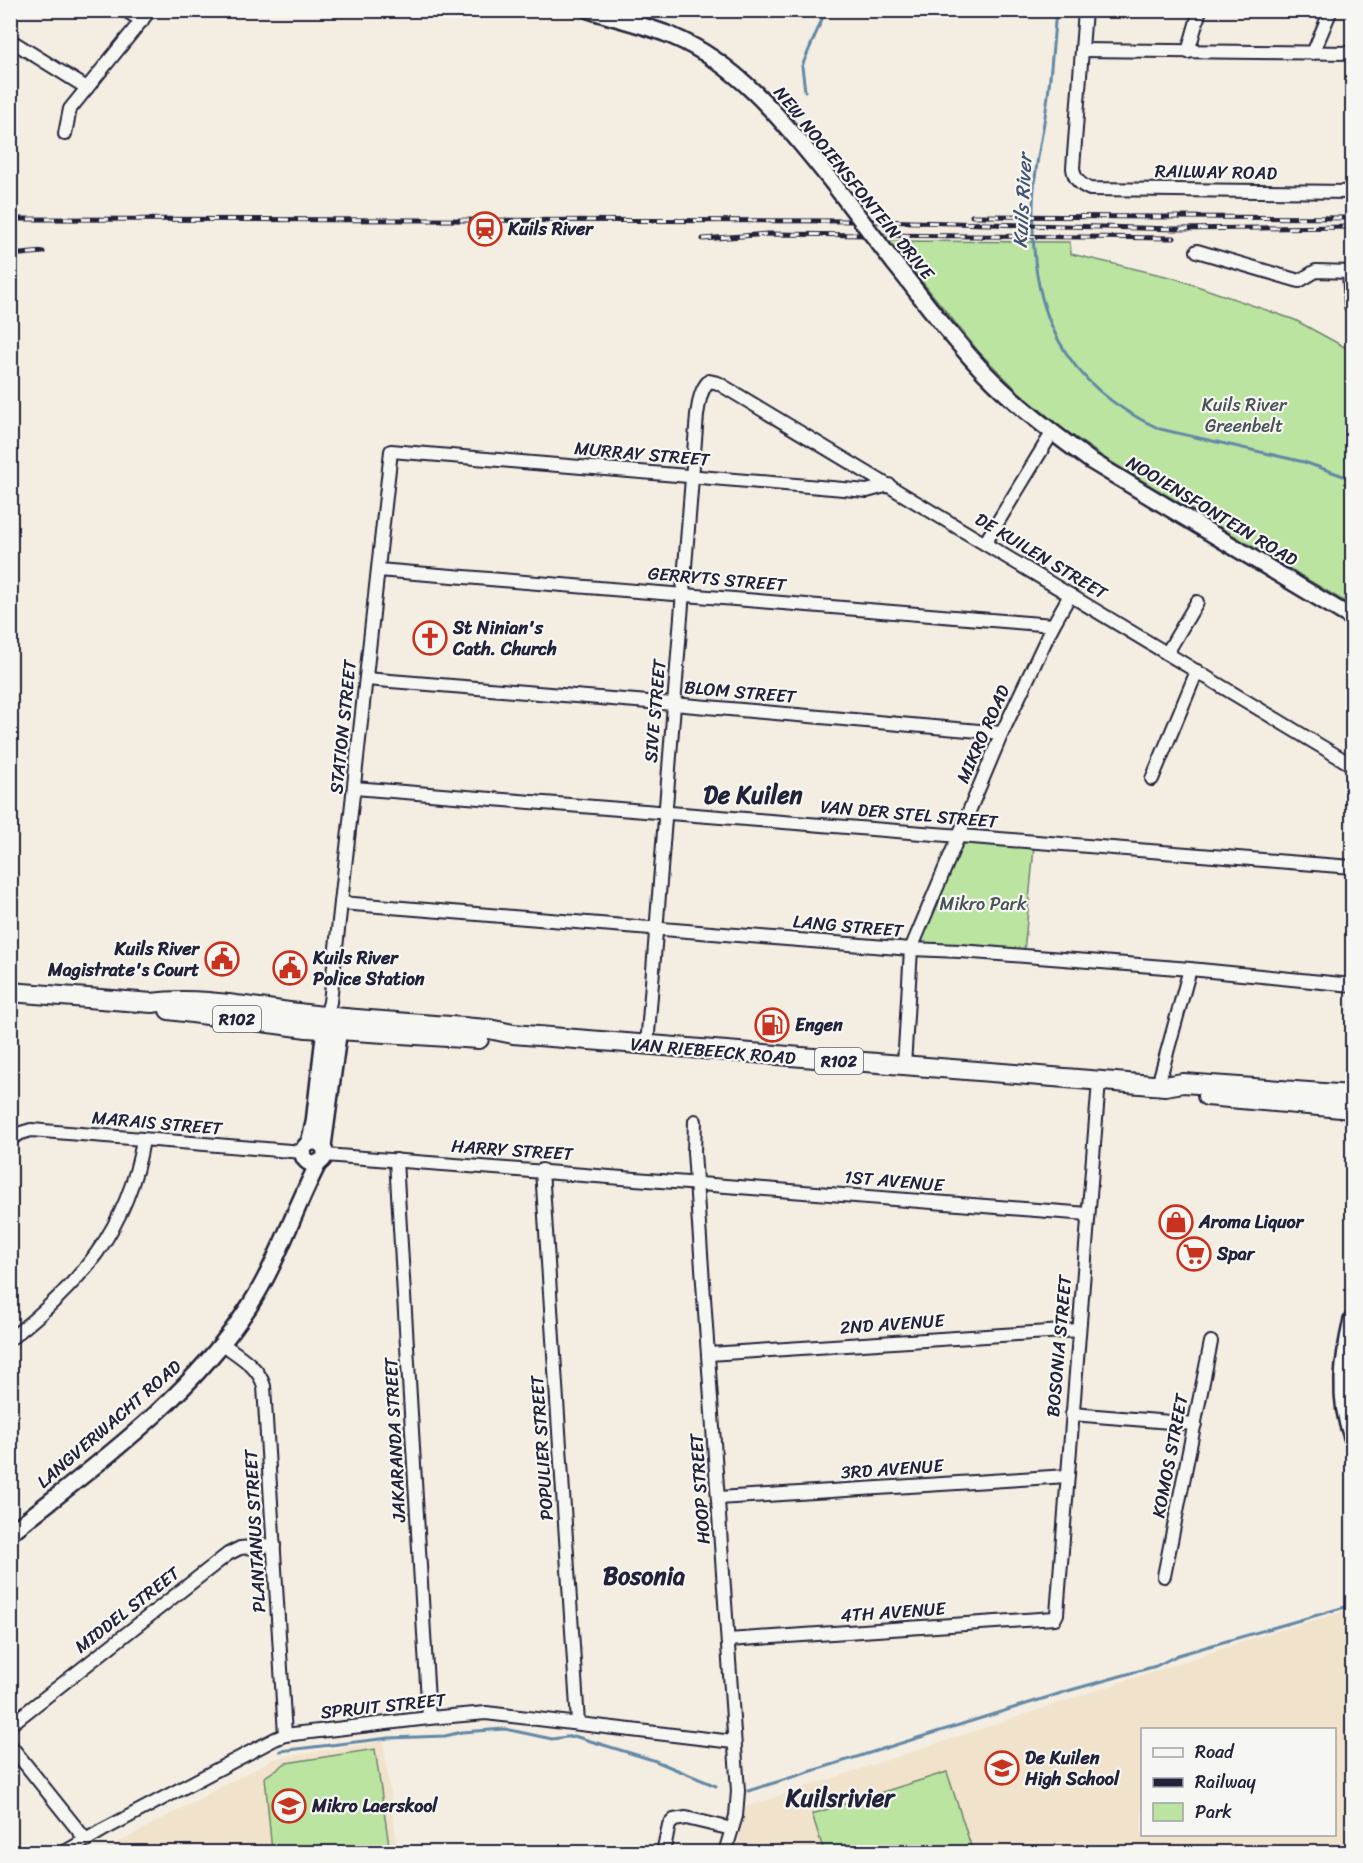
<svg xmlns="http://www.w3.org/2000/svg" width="1363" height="1863" font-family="Sriracha,sans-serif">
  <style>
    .built { fill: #f1e2cc; fill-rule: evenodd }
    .park { fill: #bae4a0; stroke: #6e836e; stroke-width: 1.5 }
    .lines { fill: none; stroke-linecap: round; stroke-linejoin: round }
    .stream { stroke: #6288a6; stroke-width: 3 }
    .minor-casing { stroke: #22223b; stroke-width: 16 }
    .tertiary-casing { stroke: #22223b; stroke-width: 20 }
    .primary-casing { stroke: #22223b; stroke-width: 22 }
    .minor { stroke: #f6f6f2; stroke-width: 12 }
    .tertiary { stroke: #f6f6f2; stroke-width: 15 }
    .primary { stroke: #f6f6f2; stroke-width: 18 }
    .rail-casing { stroke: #22223b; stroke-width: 5 }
    .rail { stroke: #f6f6f2; stroke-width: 3; stroke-dasharray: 9; stroke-linecap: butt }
    .tertiary-bridge-casing { stroke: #22223b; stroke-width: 20; stroke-linecap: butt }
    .tertiary-bridge { stroke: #f6f6f2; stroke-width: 15 }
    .labels { text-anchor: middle; stroke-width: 4.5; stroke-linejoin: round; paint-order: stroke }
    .shield { fill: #f6f6f2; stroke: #626272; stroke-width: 1.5 }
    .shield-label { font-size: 16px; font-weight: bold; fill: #22223b }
    .street-label { font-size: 18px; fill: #22223b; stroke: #f6f6f2 }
    .poi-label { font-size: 18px; font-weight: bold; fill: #22223b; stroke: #f6f6f2; text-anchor: start }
    .park-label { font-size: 18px; fill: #485254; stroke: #f6f6f2 }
    .water-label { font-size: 20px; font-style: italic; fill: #425570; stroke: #f6f6f2 }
    .district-label { font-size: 24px; font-weight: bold; fill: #22223b; stroke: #f6f6f2 }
  </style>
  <rect width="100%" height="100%" fill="#f4ede1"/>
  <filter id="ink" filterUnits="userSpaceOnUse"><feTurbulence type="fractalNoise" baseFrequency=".0167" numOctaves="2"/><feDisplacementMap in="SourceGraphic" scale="12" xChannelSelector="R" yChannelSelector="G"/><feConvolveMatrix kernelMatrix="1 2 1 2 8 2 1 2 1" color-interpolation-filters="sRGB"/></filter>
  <g filter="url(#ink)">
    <g class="built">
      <path d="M1352 1609V1852H736L746 1807 1245 1641ZM1142 1730H1334V1834H1142Z"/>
      <path d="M383 1741 398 1852H101L273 1759Z"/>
    </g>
    <g class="park">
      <path d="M889 241 1070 242 1071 254 1174 278 1295 320 1352 351V606L1108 460 1062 428 1019 392 979 352Z"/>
      <path d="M966 843 1034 848 1024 952 926 945 921 940 960 846Z"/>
      <path d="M375 1749 390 1852H272L265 1777 286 1763Z"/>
      <path d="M947 1772 973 1852H824L812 1814Z"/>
    </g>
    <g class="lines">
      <g class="stream">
        <path d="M1056 10C1053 44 1051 77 1046 110 1041 143 1033 176 1033 209 1030 312 1063 385 1160 429L1304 462 1352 479"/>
        <path d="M805 91 802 66 826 10"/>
        <path d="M280 1751 389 1738 445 1736 462 1732 505 1729 552 1739 574 1736 653 1760 716 1786"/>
        <path d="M748 1791 1071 1690 1156 1666 1178 1655 1352 1605"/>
      </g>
      <defs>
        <g id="minor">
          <path d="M125 10 142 21"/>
          <path d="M1085 10 1073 168C1074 179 1080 185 1090 189L1352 192"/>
          <path d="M10 40 87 88"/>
          <path d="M1082 50 1352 53"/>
          <path d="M1188 52 1200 10"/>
          <path d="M1313 53 1331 10"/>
          <path d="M65 134 70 109 150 10"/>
          <path d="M1197 251 1299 281 1316 271 1352 272"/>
          <path d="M1349 272 1351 305 1352 310"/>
          <path d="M985 543 1052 433"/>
          <path d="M378 570 1053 625"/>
          <path d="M1167 653 1197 602"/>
          <path d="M366 679 673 704 1002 733"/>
          <path d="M1152 779 1197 671"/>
          <path d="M354 788 1352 867"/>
          <path d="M341 903 911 949 960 951 1190 969 1352 985"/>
          <path d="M326 1016 330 1002 391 451 867 491 889 485"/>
          <path d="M647 1046 697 415C699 403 700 390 709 381L718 383 1352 765"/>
          <path d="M904 1066 911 949 1002 733 1053 625 1070 595"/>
          <path d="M1158 1085 1190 969"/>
          <path d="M695 1121 694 1152 738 1791 736 1816 725 1852"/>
          <path d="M10 1139 21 1133 31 1130 303 1152"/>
          <path d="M325 1155 1088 1214"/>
          <path d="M396 1160 429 1718"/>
          <path d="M542 1170 578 1723"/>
          <path d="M10 1339C79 1285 128 1230 143 1140"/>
          <path d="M223 1344C239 1356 258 1366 264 1386L285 1735"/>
          <path d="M709 1354 1079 1330"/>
          <path d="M1072 1414 1195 1424"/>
          <path d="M718 1498 1067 1476"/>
          <path d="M1164 1576 1211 1342"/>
          <path d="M728 1640 1055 1618 1057 1614 1099 1081"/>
          <path d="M10 1725 228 1554 240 1548 274 1545"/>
          <path d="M10 1745 86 1840"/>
          <path d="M65 1852 103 1830 275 1739 285 1735 429 1718 486 1713 733 1742"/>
          <path d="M663 1852 669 1825 674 1820 686 1818 732 1829"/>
        </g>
        <g id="tertiary">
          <path d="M589 10C616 19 645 25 672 36 741 65 786 125 832 182"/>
          <path d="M894 263C924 300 952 339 985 373 1017 406 1054 434 1091 461L1352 618"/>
          <circle cx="314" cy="1153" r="11"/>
          <path d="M309 1143 314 1123 326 1019"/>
          <path d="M323 1146 340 1021"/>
          <path d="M1352 1320C1343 1359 1337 1398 1352 1437"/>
          <path d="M10 1533C97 1464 189 1399 250 1305 279 1260 294 1209 319 1162"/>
        </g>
        <g id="primary">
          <path d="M10 992 152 1003C201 996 257 1009 306 1014 367 1021 428 1024 489 1029L513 1034 1165 1086 1183 1083 1352 1095"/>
          <path d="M169 1010 307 1028 479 1039"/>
          <path d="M1207 1096 1352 1109"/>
        </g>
      </defs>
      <use href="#minor" class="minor-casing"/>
      <use href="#tertiary" class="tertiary-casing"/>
      <use href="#primary" class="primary-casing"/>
      <use href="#minor" class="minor"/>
      <use href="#tertiary" class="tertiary"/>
      <use href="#primary" class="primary"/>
      <defs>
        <g id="rail">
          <path d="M972 216 1352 218"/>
          <path d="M10 219 876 221 1176 229 1352 227"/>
          <path d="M703 239 768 234 1174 238"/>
          <path d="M10 255 43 252"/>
        </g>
      </defs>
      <use href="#rail" class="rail-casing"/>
      <use href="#rail" class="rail"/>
      <defs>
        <path id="tertiary-bridge" d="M832 182 894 263"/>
      </defs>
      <use href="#tertiary-bridge" class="tertiary-bridge-casing"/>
      <use href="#tertiary-bridge" class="tertiary-bridge"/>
    </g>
  </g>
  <defs>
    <symbol id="station-ring" viewBox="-11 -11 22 22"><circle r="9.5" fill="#f6f6f2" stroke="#c8321e" stroke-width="1.5"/><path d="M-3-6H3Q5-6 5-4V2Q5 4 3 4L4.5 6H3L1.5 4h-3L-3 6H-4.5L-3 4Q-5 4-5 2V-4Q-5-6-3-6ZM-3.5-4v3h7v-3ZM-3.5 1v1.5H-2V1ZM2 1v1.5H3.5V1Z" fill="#c8321e"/></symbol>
    <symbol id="church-ring" viewBox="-11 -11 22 22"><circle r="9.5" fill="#f6f6f2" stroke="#c8321e" stroke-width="1.5"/><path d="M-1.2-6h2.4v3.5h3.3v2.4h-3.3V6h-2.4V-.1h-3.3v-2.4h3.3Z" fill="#c8321e"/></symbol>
    <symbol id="civic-ring" viewBox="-11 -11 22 22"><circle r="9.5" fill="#f6f6f2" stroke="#c8321e" stroke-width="1.5"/><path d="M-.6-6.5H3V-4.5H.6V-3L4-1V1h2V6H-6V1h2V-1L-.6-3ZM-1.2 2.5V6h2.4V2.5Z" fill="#c8321e"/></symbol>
    <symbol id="fuel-ring" viewBox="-11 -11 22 22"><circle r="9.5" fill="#f6f6f2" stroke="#c8321e" stroke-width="1.5"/><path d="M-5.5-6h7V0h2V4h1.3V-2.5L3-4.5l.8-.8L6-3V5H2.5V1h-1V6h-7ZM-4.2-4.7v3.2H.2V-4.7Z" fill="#c8321e"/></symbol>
    <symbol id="shop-ring" viewBox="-11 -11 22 22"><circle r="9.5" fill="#f6f6f2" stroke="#c8321e" stroke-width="1.5"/><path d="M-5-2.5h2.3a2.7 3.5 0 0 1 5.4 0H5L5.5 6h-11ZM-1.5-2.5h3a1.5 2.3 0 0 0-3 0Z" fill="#c8321e"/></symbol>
    <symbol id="supermarket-ring" viewBox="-11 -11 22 22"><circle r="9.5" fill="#f6f6f2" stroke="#c8321e" stroke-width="1.5"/><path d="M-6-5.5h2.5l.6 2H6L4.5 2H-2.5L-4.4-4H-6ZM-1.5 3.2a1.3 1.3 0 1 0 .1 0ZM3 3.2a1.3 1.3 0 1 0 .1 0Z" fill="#c8321e"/></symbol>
    <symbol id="school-ring" viewBox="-11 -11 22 22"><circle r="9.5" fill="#f6f6f2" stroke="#c8321e" stroke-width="1.5"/><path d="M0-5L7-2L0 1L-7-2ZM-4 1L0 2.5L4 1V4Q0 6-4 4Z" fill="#c8321e"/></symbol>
  </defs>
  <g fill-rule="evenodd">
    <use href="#station-ring" x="466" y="210" width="38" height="38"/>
    <use href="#church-ring" x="411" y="619" width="38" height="38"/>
    <use href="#civic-ring" x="203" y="940" width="38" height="38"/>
    <use href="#civic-ring" x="271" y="949" width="38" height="38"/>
    <use href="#fuel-ring" x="753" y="1006" width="38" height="38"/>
    <use href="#shop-ring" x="1157" y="1203" width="38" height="38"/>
    <use href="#supermarket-ring" x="1175" y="1235" width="38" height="38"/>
    <use href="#school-ring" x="983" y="1749" width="38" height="38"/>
    <use href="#school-ring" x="270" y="1787" width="38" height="38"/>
  </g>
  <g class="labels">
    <g class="shield">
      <rect x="213" y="1006" width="48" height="26" rx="4.5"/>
      <rect x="815" y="1048" width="48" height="26" rx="4.5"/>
    </g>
    <g class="shield-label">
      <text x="237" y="1025">R102</text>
      <text x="839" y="1067">R102</text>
    </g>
    <g class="street-label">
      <text transform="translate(1216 172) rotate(1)" y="6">RAILWAY ROAD</text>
      <text transform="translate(854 183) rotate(51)" y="6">NEW NOOIENSFONTEIN DRIVE</text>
      <text transform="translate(642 454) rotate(5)" y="6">MURRAY STREET</text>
      <text transform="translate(1212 511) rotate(31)" y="6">NOOIENSFONTEIN ROAD</text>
      <text transform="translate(1041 556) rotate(31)" y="6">DE KUILEN STREET</text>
      <text transform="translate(717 579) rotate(5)" y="6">GERRYTS STREET</text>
      <text transform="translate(740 692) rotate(5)" y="6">BLOM STREET</text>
      <text transform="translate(655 711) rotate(-85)" y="6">SIVE STREET</text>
      <text transform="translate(343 727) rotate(-84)" y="6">STATION STREET</text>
      <text transform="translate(983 734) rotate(-66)" y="6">MIKRO ROAD</text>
      <text transform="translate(909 814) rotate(5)" y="6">VAN DER STEL STREET</text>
      <text transform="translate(848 926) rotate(5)" y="6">LANG STREET</text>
      <text transform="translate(713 1051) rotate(5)" y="6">VAN RIEBEECK ROAD</text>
      <text transform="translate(157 1123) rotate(5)" y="6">MARAIS STREET</text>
      <text transform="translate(512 1150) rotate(4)" y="6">HARRY STREET</text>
      <text transform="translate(894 1181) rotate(5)" y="6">1ST AVENUE</text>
      <text transform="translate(892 1324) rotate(-4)" y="6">2ND AVENUE</text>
      <text transform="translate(1059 1346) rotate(-85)" y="6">BOSONIA STREET</text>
      <text transform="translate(109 1424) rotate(-41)" y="6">LANGVERWACHT ROAD</text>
      <text transform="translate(395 1440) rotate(-93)" y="6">JAKARANDA STREET</text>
      <text transform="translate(542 1448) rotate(-94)" y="6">POPULIER STREET</text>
      <text transform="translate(1170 1456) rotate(-79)" y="6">KOMOS STREET</text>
      <text transform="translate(892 1469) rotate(-4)" y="6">3RD AVENUE</text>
      <text transform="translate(700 1489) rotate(-94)" y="6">HOOP STREET</text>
      <text transform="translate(255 1531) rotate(-93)" y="6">PLANTANUS STREET</text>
      <text transform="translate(127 1610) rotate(-38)" y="6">MIDDEL STREET</text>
      <text transform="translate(893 1612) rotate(-4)" y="6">4TH AVENUE</text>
      <text transform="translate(383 1706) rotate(-6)" y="6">SPRUIT STREET</text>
    </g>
    <g class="poi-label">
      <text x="508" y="235">Kuils River</text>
      <text x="453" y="634">St Ninian's<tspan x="453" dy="21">Cath. Church</tspan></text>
      <text x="199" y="955" text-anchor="end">Kuils River<tspan x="199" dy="21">Magistrate's Court</tspan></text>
      <text x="313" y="964">Kuils River<tspan x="313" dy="21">Police Station</tspan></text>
      <text x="795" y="1031">Engen</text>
      <text x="1199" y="1228">Aroma Liquor</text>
      <text x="1217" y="1260">Spar</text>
      <text x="1025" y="1764">De Kuilen<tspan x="1025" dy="21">High School</tspan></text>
      <text x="312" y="1812">Mikro Laerskool</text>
    </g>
    <g class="park-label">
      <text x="1244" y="411">Kuils River<tspan x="1244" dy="21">Greenbelt</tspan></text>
      <text x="983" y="910">Mikro Park</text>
    </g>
    <g class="water-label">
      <text transform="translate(1022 201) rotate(-87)" y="7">Kuils River</text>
    </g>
    <g class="district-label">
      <text x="753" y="803">De Kuilen</text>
      <text x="644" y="1584">Bosonia</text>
      <text x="840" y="1806">Kuilsrivier</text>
    </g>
  </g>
  <rect width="1363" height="1863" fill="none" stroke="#f6f6f2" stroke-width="36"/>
  <rect x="18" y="18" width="1327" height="1827" fill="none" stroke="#22223b" stroke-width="2" filter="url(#ink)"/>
  <rect x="1141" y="1728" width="195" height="108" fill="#f6f6f2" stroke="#a1a1a9" stroke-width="1.5"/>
  <rect x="1153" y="1748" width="30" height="9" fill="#f6f6f2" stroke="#a1a1a9" stroke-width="1.5"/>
  <text x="1195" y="1758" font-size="18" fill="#22223b">Road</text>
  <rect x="1153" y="1778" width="30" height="9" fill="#22223b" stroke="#a1a1a9" stroke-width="1.5"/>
  <text x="1195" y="1788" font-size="18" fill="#22223b">Railway</text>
  <rect x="1153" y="1803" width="30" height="18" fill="#bae4a0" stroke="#a1a1a9" stroke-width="1.5"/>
  <text x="1195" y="1818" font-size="18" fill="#22223b">Park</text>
</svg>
